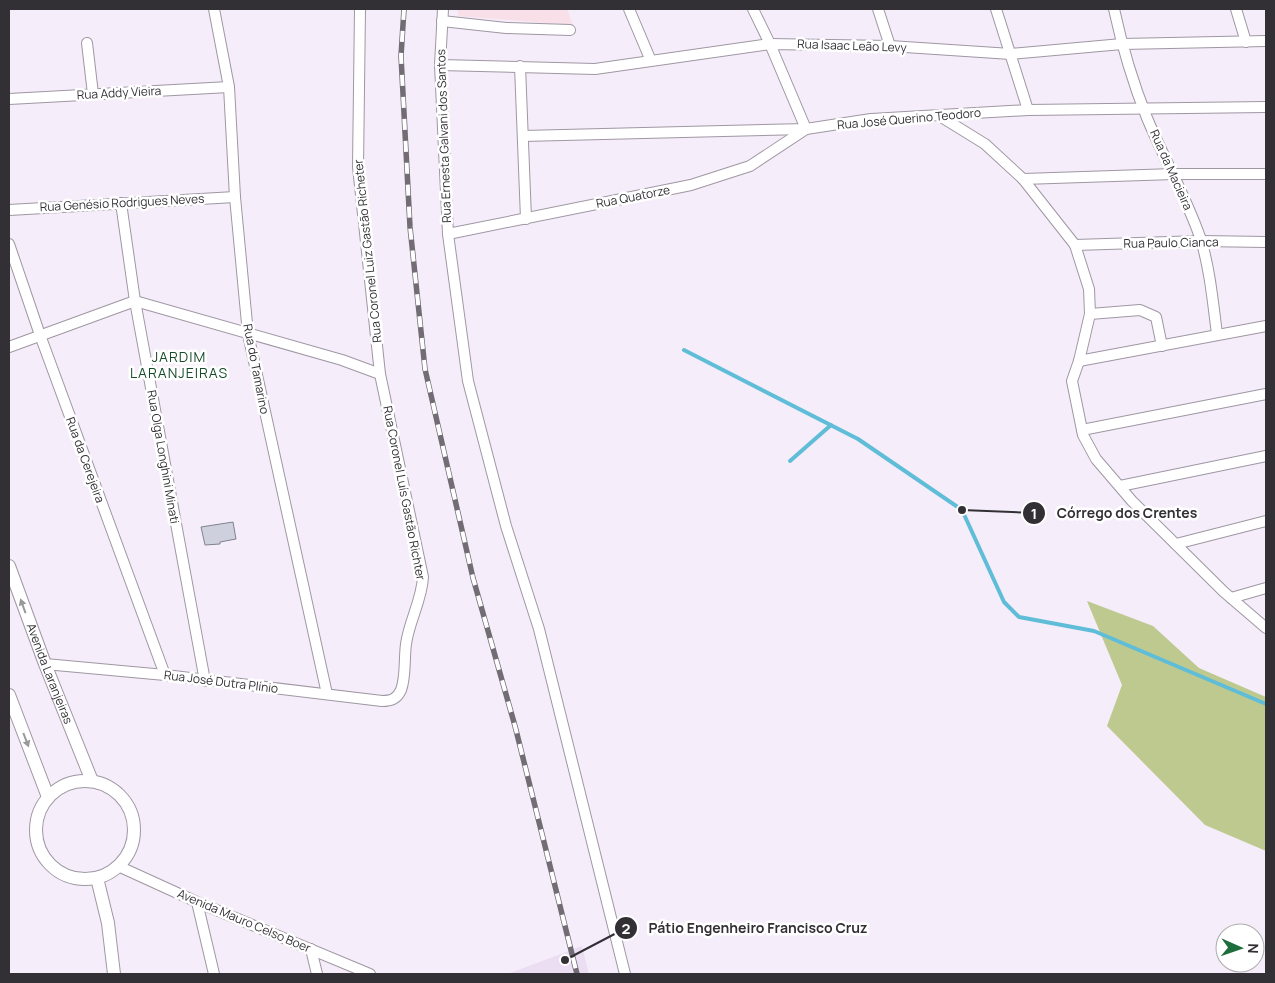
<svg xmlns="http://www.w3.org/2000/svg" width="1275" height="983" font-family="Manrope,sans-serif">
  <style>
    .built { fill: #ebdef2 }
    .education { fill: #f8dfe8 }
    .green { fill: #bec990 }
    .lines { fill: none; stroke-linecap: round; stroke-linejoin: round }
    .stream { stroke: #60bdd7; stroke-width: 4 }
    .building { fill: #ced0de; stroke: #81828f }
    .minor-casing { stroke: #9f97a3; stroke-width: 12 }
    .tertiary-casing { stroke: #9f97a3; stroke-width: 14 }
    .minor { stroke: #fff; stroke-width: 10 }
    .tertiary { stroke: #fff; stroke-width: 12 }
    .rail-casing { stroke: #726d75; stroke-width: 5.5 }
    .rail { stroke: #fff; stroke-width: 4; stroke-dasharray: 11; stroke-linecap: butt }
    .oneway { fill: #99989a }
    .labels { text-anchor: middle; stroke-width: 5; stroke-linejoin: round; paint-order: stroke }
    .street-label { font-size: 12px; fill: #333035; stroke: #fff }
    .neighbourhood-label { font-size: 14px; letter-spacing: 1px; fill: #184c2b; stroke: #fff }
    .leader { fill: none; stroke: #333035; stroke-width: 2 }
    .callout-dot { fill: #333035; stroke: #fff; stroke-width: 2 }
    .mark-label { font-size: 15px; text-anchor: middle; font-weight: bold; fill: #fff }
    .callout-label { font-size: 14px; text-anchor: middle; font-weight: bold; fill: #333035; stroke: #fff; stroke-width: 5; stroke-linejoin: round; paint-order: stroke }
  </style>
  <rect width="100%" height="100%" fill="#f6edfa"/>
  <path class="built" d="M582 946 589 974H507Z"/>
  <path class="education" d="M458 9H567L573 25 458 16Z"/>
  <path class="green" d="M1087 601 1153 626 1199 668 1266 697V851L1205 825 1107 726 1122 685Z"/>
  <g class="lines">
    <g class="stream">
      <path d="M684 350 858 439 962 510 1004 602 1019 617 1094 631 1266 704"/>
      <path d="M790 461 831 425"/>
    </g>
  </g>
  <path class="building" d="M233 522 236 539 220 542V544L205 545 201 527Z"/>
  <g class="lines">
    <defs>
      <g id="minor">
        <path d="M214 9 229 87 235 197 248 334 327 694"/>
        <path d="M443 9 440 65 448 234 468 381 506 526 539 629 625 974"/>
        <path d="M629 9 651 61"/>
        <path d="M878 9 890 46"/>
        <path d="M996 9 1028 110"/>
        <path d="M1114 9C1122 46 1133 83 1147 118 1164 159 1187 198 1201 240 1210 270 1213 303 1217 334"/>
        <path d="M1236 9 1246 42"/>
        <path d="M442 21 506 28 570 30"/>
        <path d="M87 43 93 94"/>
        <path d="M440 65 595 69 770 44 890 46 1011 54 1122 44 1266 41"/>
        <path d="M520 66 526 219"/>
        <path d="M9 99 229 87"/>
        <path d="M938 115 985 144 1023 179 1075 245 1089 289 1090 314 1079 361 1072 381 1083 435 1096 459 1132 501 1224 592 1266 628"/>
        <path d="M523 136 806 129 871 119 1028 110 1266 107"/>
        <path d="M1023 179 1174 174H1266"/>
        <path d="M121 203 135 301 205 681"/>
        <path d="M9 210 235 197"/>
        <path d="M448 234 691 185 750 166 806 129 770 44 753 9"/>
        <path d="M9 244 40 335 165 675"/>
        <path d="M1075 245 1201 241 1266 242"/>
        <path d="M1090 314 1140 310 1156 317 1162 346"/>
        <path d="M9 347 135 301 342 360 380 374"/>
        <path d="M1079 361 1266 326"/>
        <path d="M1082 430 1266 394"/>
        <path d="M1120 486 1266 456"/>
        <path d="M1176 544 1266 521"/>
        <path d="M1231 598 1266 588"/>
        <path d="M45 664 165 675 382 701C391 701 397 699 401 690 406 677 404 659 406 644 409 621 422 600 423 577L380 374 358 167 360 9"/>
        <path d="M118 866 197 902 370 974"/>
        <path d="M197 902 214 974"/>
        <path d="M311 949 317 974"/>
      </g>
      <g id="tertiary">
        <path id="s1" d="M9 566 45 664 92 781"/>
        <path d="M9 695 48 797"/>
        <circle cx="85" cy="830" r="49"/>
        <path d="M97 878 108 923 114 974"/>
      </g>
    </defs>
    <use href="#minor" class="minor-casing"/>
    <use href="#tertiary" class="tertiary-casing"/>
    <use href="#minor" class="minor"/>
    <use href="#tertiary" class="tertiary"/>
    <defs>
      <path id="rail" d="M404 9 401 56 410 227 425 369 473 578 515 726 577 974"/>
    </defs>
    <use href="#rail" class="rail-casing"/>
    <use href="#rail" class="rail"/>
  </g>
  <defs><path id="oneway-solid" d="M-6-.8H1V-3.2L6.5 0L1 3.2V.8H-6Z" transform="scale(1.25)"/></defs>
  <g class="oneway">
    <use href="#oneway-solid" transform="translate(23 606) rotate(-110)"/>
    <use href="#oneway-solid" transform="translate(26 740) rotate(69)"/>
  </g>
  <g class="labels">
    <g class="street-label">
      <text transform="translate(852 46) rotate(2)" y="4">Rua Isaac Leão Levy</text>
      <text transform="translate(119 93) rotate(-3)" y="4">Rua Addy Vieira</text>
      <text transform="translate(909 119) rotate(-5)" y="4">Rua José Querino Teodoro</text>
      <text transform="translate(444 136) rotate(-92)" y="4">Rua Ernesta Galvani dos Santos</text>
      <text transform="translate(1171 170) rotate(66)" y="4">Rua da Macieira</text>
      <text transform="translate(633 197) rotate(-11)" y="4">Rua Quatorze</text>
      <text transform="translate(122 203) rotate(-3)" y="4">Rua Genésio Rodrigues Neves</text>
      <text transform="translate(1171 243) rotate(-1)" y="4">Rua Paulo Cianca</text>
      <text transform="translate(368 251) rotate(-96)" y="4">Rua Coronel Luiz Gastão Richeter</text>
      <text transform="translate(256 369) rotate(79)" y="4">Rua do Tamarino</text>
      <text transform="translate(163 457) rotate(80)" y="4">Rua Olga Longhini Minati</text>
      <text transform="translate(85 460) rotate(70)" y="4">Rua da Cerejeira</text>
      <text transform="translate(404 493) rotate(79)" y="4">Rua Coronel Luís Gastão Richter</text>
      <text dy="4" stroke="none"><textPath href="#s1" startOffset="115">Avenida Laranjeiras</textPath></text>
      <text transform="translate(221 682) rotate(7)" y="4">Rua José Dutra Plínio</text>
      <text transform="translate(244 921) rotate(23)" y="4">Avenida Mauro Celso Boer</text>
    </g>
    <g class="neighbourhood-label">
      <text x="179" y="362">JARDIM<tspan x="179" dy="16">LARANJEIRAS</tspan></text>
    </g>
  </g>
  <path class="leader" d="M962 510L1034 513M565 960L626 928"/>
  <g class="callout-dot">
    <circle cx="962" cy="510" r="5"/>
    <circle cx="565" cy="960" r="5"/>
    <circle cx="1034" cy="513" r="12"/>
    <circle cx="626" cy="928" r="12"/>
  </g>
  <g class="mark-label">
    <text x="1034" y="519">1</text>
    <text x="626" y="934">2</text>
  </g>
  <g class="callout-label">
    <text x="1127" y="518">Córrego dos Crentes</text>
    <text x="758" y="933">Pátio Engenheiro Francisco Cruz</text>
  </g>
  <rect width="1275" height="983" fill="none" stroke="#333035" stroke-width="20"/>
  <g transform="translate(1240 948) rotate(92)"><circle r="24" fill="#ffffff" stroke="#adacae"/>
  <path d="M0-4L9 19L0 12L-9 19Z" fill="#1e6d3d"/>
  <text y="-8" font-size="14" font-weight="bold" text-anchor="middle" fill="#333035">N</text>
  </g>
</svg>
